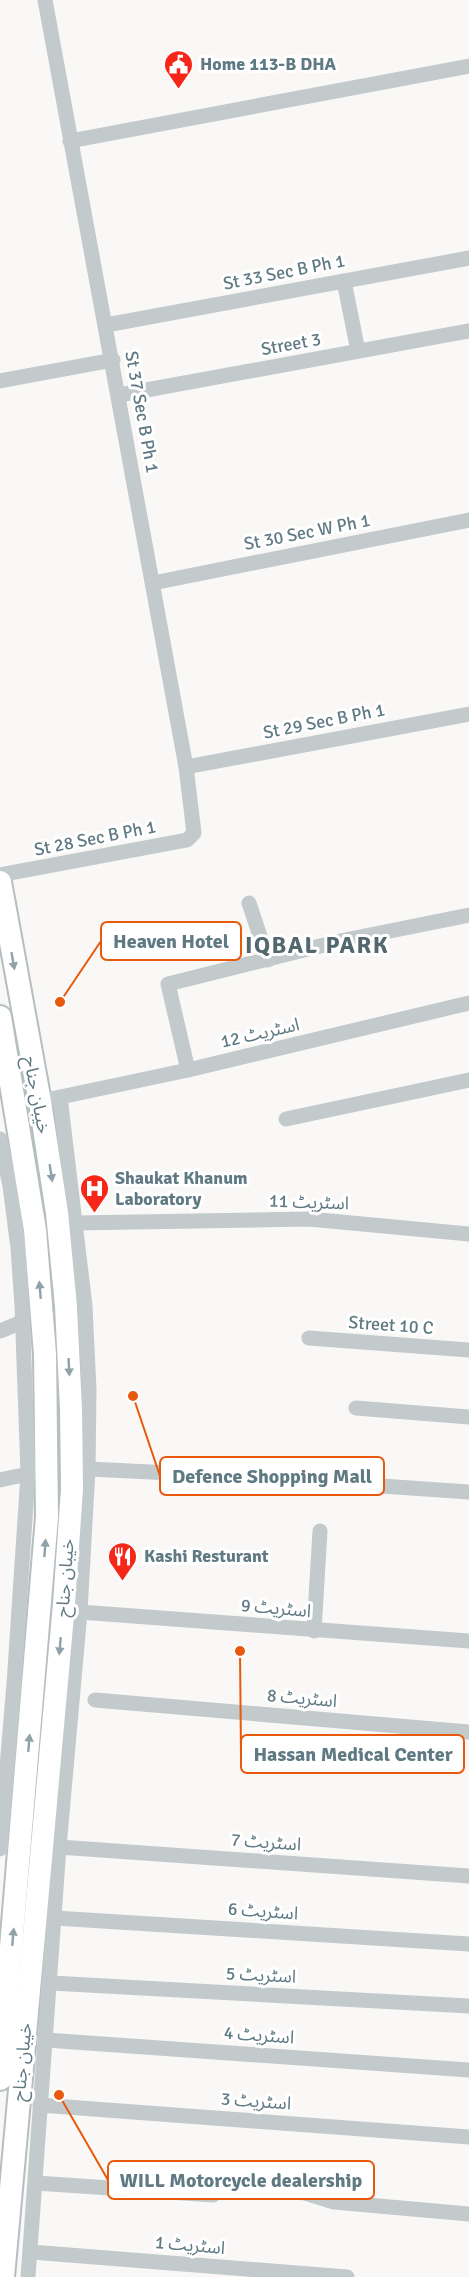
<svg xmlns="http://www.w3.org/2000/svg" width="469" height="2277" font-family="Signika,'Noto Sans Arabic',sans-serif">
  <style>
    .lines { fill: none; stroke-linecap: round; stroke-linejoin: round }
    .secondary-casing { stroke: #b5bec1; stroke-width: 26 }
    .minor { stroke: #c3cacc; stroke-width: 15 }
    .secondary { stroke: #fff; stroke-width: 22 }
    .oneway { fill: #90a2a9 }
    .labels { text-anchor: middle; stroke-width: 6; stroke-linejoin: round; paint-order: stroke }
    .poi-label { font-size: 18px; font-weight: bold; fill: #607a84; stroke: #fff; text-anchor: start }
    .street-label { font-size: 18px; fill: #607a84; stroke: #fff }
    .district-label { font-size: 24px; font-weight: bold; letter-spacing: 1.5px; fill: #53676e; stroke: #fff }
    .leader { fill: none; stroke: #e8590c; stroke-width: 2 }
    .callout-dot { fill: #e8590c; stroke: #fff; stroke-width: 2 }
    .callout { fill: #fff; stroke: #e8590c; stroke-width: 2 }
    .callout-label { font-size: 20px; text-anchor: middle; font-weight: bold; fill: #607a84 }
  </style>
  <rect width="100%" height="100%" fill="#f9f8f6"/>
  <g class="lines">
    <defs>
      <g id="secondary">
        <path d="M0 882 40 1102 57 1213 66 1306 71 1409 72 1489 64 1604 3 2277"/>
        <path d="M0 1017 35 1230 45 1354 47 1517 0 2079"/>
      </g>
    </defs>
    <use href="#secondary" class="secondary-casing"/>
    <g class="minor">
      <path d="M70 141 469 66"/>
      <path d="M344 281 358 351"/>
      <path d="M106 325 469 258"/>
      <path d="M0 381 113 360"/>
      <path d="M119 395 469 331"/>
      <path d="M153 583 469 520"/>
      <path d="M186 767 469 714"/>
      <path d="M0 875 187 840 194 833 186 767 45 0"/>
      <path d="M249 903 268 960"/>
      <path d="M188 1070 168 984 340 941 469 915"/>
      <path d="M51 1099 188 1070 469 1003"/>
      <path d="M286 1119 469 1080"/>
      <path d="M0 1139 10 1186 18 1248 22 1305 28 1474 14 1684 0 1849"/>
      <path d="M75 1223 309 1219 469 1234"/>
      <path d="M0 1331 22 1322"/>
      <path d="M309 1338 469 1350"/>
      <path d="M356 1408 469 1417"/>
      <path d="M88 1469 235 1476 469 1492"/>
      <path d="M0 1480 28 1474"/>
      <path d="M80 1612 469 1641"/>
      <path d="M314 1631 320 1531"/>
      <path d="M95 1700 469 1732"/>
      <path d="M59 1847 469 1876"/>
      <path d="M55 1918 469 1944"/>
      <path d="M51 1983 469 2006"/>
      <path d="M46 2040 469 2070"/>
      <path d="M40 2105 469 2137"/>
      <path d="M36 2183 213 2195 228 2185 305 2193 334 2202 469 2214"/>
      <path d="M31 2252 347 2277"/>
      <path d="M28 2277 59 1847 80 1612 88 1469 89 1389 85 1306 60 1097"/>
    </g>
    <use href="#secondary" class="secondary"/>
  </g>
  <defs><path id="oneway-solid" d="M-6-.8H1V-3.2L6.5 0L1 3.2V.8H-6Z" transform="scale(1.5)"/></defs>
  <g class="oneway">
    <use href="#oneway-solid" transform="translate(13 961) rotate(80)"/>
    <use href="#oneway-solid" transform="translate(51 1173) rotate(81)"/>
    <use href="#oneway-solid" transform="translate(40 1290) rotate(-95)"/>
    <use href="#oneway-solid" transform="translate(69 1367) rotate(87)"/>
    <use href="#oneway-solid" transform="translate(45 1548) rotate(-86)"/>
    <use href="#oneway-solid" transform="translate(60 1646) rotate(95)"/>
    <use href="#oneway-solid" transform="translate(29 1743) rotate(-85)"/>
    <use href="#oneway-solid" transform="translate(13 1937) rotate(-85)"/>
  </g>
  <defs>
    <symbol id="civic-pin" viewBox="-11 -11 22 30"><path d="M0 17L-7.5 6A9.5 9.5 0 1 1 7.5 6Z" fill="#f62619" stroke="#fff"/><path d="M-.6-6.5H3V-4.5H.6V-3L4-1V1h2V6H-6V1h2V-1L-.6-3ZM-1.2 2.5V6h2.4V2.5Z" fill="#fff"/></symbol>
    <symbol id="hospital-pin" viewBox="-11 -11 22 30"><path d="M0 17L-7.5 6A9.5 9.5 0 1 1 7.5 6Z" fill="#f62619" stroke="#fff"/><path d="M-5-5h3v3.5h4V-5h3V5h-3V1.5h-4V5h-3Z" fill="#fff"/></symbol>
    <symbol id="restaurant-pin" viewBox="-11 -11 22 30"><path d="M0 17L-7.5 6A9.5 9.5 0 1 1 7.5 6Z" fill="#f62619" stroke="#fff"/><path d="M-5-6h1v4h1v-4h1v4h1v-4h1v5L-1.5 .5V6h-2V.5L-5-1ZM5-6V6H3V1.5H1.5Q1.5-4 5-6Z" fill="#fff"/></symbol>
  </defs>
  <g fill-rule="evenodd">
    <use href="#civic-pin" x="162" y="48" width="33" height="45"/>
    <use href="#hospital-pin" x="78" y="1172" width="33" height="45"/>
    <use href="#restaurant-pin" x="106" y="1540" width="33" height="45"/>
  </g>
  <g class="labels">
    <g class="poi-label">
      <text x="200" y="70">Home 113-B DHA</text>
      <text x="115" y="1184">Shaukat Khanum<tspan x="115" dy="21">Laboratory</tspan></text>
      <text x="144" y="1562">Kashi Resturant</text>
    </g>
    <g class="street-label">
      <text transform="translate(284 272) rotate(-11)" y="6">St 33 Sec B Ph 1</text>
      <text transform="translate(291 344) rotate(-10)" y="6">Street 3</text>
      <text transform="translate(142 412) rotate(80)" y="6">St 37 Sec B Ph 1</text>
      <text transform="translate(307 532) rotate(-11)" y="6">St 30 Sec W Ph 1</text>
      <text transform="translate(324 721) rotate(-11)" y="6">St 29 Sec B Ph 1</text>
      <text transform="translate(95 838) rotate(-11)" y="6">St 28 Sec B Ph 1</text>
      <text transform="translate(260 1033) rotate(-13)" y="6">اسٹریٹ 12</text>
      <text transform="translate(37 1095) rotate(79)" y="6">خیبان جناح</text>
      <text transform="translate(309 1202) rotate(2)" y="6">اسٹریٹ 11</text>
      <text transform="translate(391 1325) rotate(4)" y="6">Street 10 C</text>
      <text transform="translate(65 1578) rotate(-86)" y="6">خیبان جناح</text>
      <text transform="translate(276 1608) rotate(5)" y="6">اسٹریٹ 9</text>
      <text transform="translate(302 1698) rotate(5)" y="6">اسٹریٹ 8</text>
      <text transform="translate(266 1842) rotate(4)" y="6">اسٹریٹ 7</text>
      <text transform="translate(263 1911) rotate(4)" y="6">اسٹریٹ 6</text>
      <text transform="translate(261 1975) rotate(3)" y="6">اسٹریٹ 5</text>
      <text transform="translate(259 2035) rotate(4)" y="6">اسٹریٹ 4</text>
      <text transform="translate(22 2062) rotate(-85)" y="6">خیبان جناح</text>
      <text transform="translate(256 2101) rotate(4)" y="6">اسٹریٹ 3</text>
      <text transform="translate(190 2245) rotate(5)" y="6">اسٹریٹ 1</text>
    </g>
    <g class="district-label">
      <text x="317" y="953">IQBAL PARK</text>
    </g>
  </g>
  <path class="leader" d="M60 1002L101 941M133 1396L160 1476M240 1651L241 1754M59 2095L108 2180"/>
  <g class="callout-dot">
    <circle cx="60" cy="1002" r="6"/>
    <circle cx="133" cy="1396" r="6"/>
    <circle cx="240" cy="1651" r="6"/>
    <circle cx="59" cy="2095" r="6"/>
  </g>
  <g class="callout">
    <rect x="101" y="922" width="140" height="38" rx="6"/>
    <rect x="160" y="1457" width="224" height="38" rx="6"/>
    <rect x="241" y="1735" width="223" height="38" rx="6"/>
    <rect x="108" y="2161" width="266" height="38" rx="6"/>
  </g>
  <g class="callout-label">
    <text x="171" y="948">Heaven Hotel</text>
    <text x="272" y="1483">Defence Shopping Mall</text>
    <text x="353" y="1761">Hassan Medical Center</text>
    <text x="241" y="2187">WILL Motorcycle dealership</text>
  </g>
</svg>
